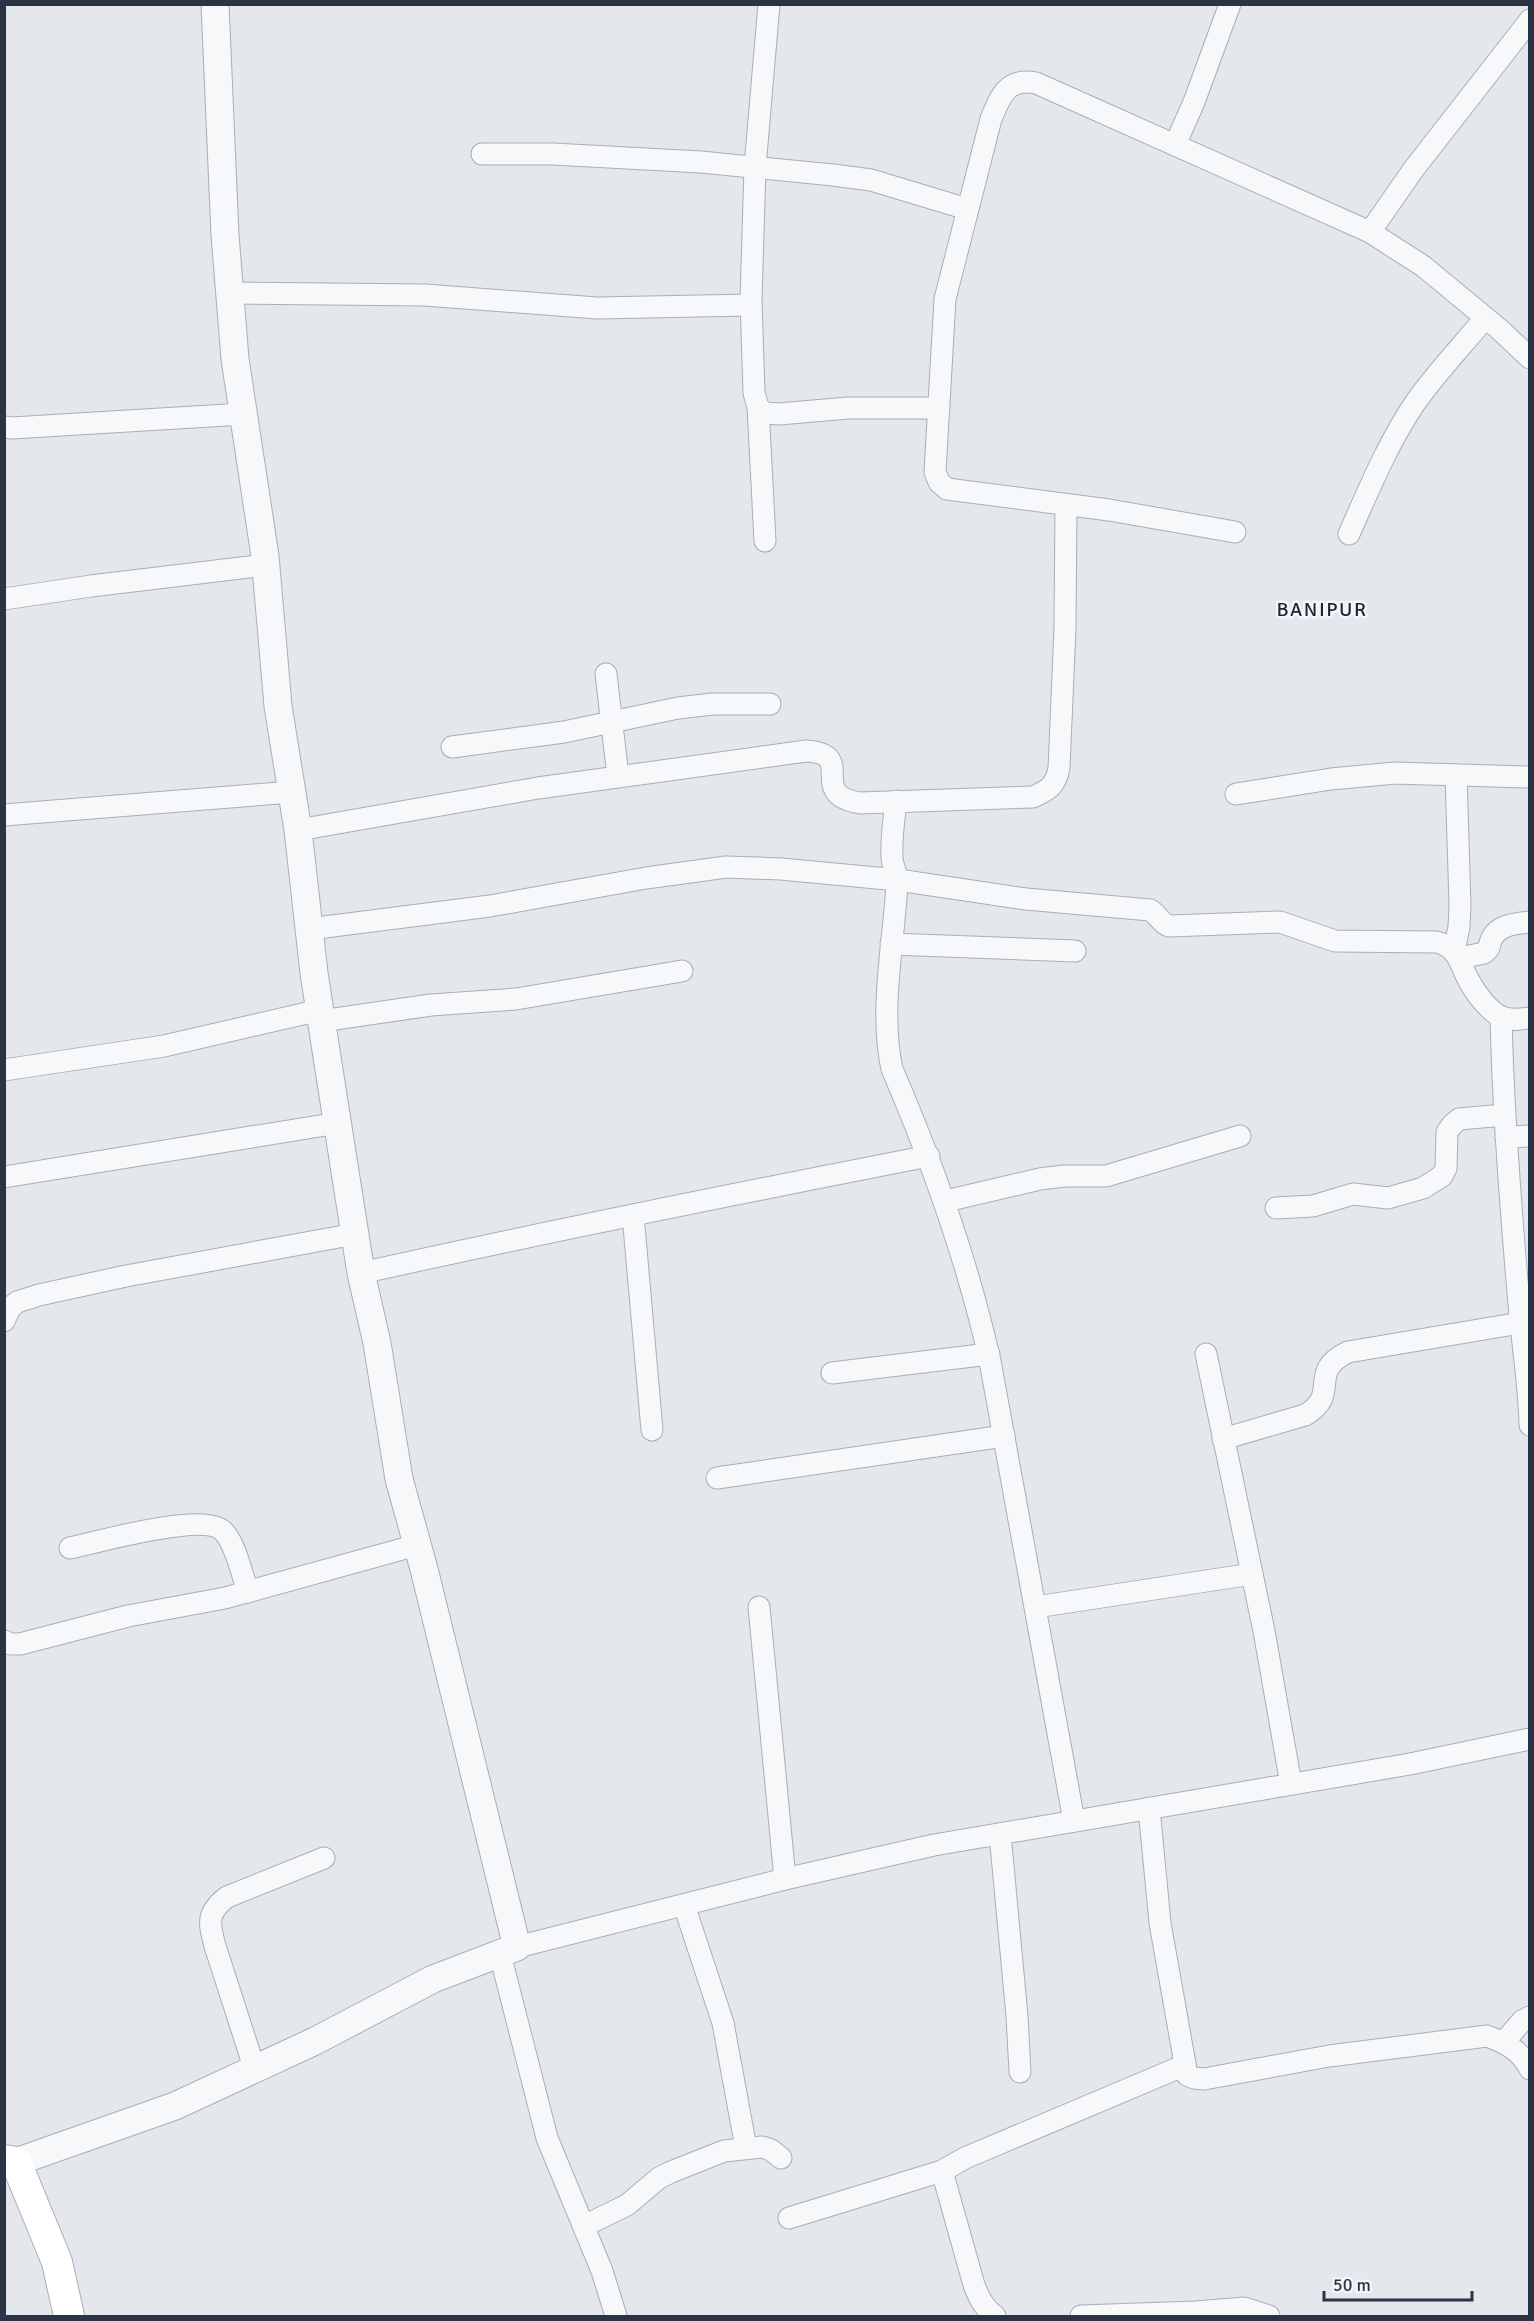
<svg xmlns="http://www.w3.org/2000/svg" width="1534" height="2321" font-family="Signika,sans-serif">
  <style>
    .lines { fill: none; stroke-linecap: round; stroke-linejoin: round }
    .minor-casing { stroke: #a9aeb7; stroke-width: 23 }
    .tertiary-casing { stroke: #a9aeb7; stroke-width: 29 }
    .secondary-casing { stroke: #a9aeb7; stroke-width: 32 }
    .minor { stroke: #f7f8fa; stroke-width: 21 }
    .tertiary { stroke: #f7f8fa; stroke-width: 27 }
    .secondary { stroke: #fff; stroke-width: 30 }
    .labels { text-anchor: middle; stroke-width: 5; stroke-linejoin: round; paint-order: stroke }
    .quarter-label { font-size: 20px; letter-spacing: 1.5px; fill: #1d2536; stroke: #f4f6f9 }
  </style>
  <rect width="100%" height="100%" fill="#e4e7ec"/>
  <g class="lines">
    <defs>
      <g id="minor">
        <path d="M769 4 755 167 751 300 754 393 758 407 765 413 779 414 848 408H939"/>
        <path d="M1175 145 1194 102 1230 4"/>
        <path d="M482 154H553L701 162 833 175 871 180 967 209"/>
        <path d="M1370 232 1413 170 1530 20"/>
        <path d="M229 293 425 295 597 308 751 305"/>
        <path d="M758 407 765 541"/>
        <path d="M4 427 12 428 243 414"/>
        <path d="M1235 532 1109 510 947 489 939 482 935 472 945 299 991 119C1000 97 1007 77 1036 83L1370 232 1423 266 1498 328 1530 358"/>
        <path d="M1349 534C1369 489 1388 443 1415 403 1436 373 1462 346 1485 318"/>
        <path d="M4 599 91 586 266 565"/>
        <path d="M606 674 618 776"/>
        <path d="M452 747 564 732 678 708 712 704H770"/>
        <path d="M1236 794 1331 779 1395 773 1530 777"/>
        <path d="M896 801C894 819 891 838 892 857 892 866 898 874 897 883 894 943 879 1009 892 1069 933 1164 967 1259 990 1361L1074 1821"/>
        <path d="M4 815 292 792"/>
        <path d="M298 830 538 788 806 751C859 754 805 794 860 803L1033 797C1049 790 1056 785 1059 768L1065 628 1066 505"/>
        <path d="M309 929 490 906 646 878 726 867 781 869 898 880 1026 899 1150 910C1158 914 1160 923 1169 926L1280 922 1335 941 1437 942C1458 948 1459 962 1468 979 1474 991 1489 1012 1502 1017 1510 1021 1521 1019 1530 1018"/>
        <path d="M891 944 1075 951"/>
        <path d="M1454 951 1459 927 1460 905 1456 775"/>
        <path d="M1460 958 1484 953 1489 948C1492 926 1510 924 1530 922"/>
        <path d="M1501 1017C1503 1109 1510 1200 1518 1292 1521 1336 1529 1381 1530 1425"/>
        <path d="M321 1021 431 1005 516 999 682 971"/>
        <path d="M4 1070 164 1046 320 1010"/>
        <path d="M1506 1137 1530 1136"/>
        <path d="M4 1177 338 1123"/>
        <path d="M946 1201 1040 1179 1064 1176H1106L1240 1136"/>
        <path d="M1276 1208 1313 1206 1353 1194 1388 1198 1423 1188 1442 1176 1446 1168 1447 1132 1452 1125 1459 1119 1504 1115"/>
        <path d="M633 1215 652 1430"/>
        <path d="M361 1273C550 1231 739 1193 929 1156"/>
        <path d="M4 1321 10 1308 17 1302 39 1295 126 1276 355 1234"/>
        <path d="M1206 1354 1264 1631 1291 1784"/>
        <path d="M832 1373 989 1354"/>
        <path d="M1223 1439 1305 1415C1342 1394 1306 1372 1348 1352L1520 1323"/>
        <path d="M717 1478 1004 1436"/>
        <path d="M70 1548C98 1542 206 1511 224 1532 236 1545 242 1575 248 1592"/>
        <path d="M759 1607 785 1879"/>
        <path d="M1036 1607 1252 1574"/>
        <path d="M4 1641 11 1644H20L128 1616 225 1598 417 1545"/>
        <path d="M1149 1808 1160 1923 1187 2075 1194 2078 1204 2079 1329 2056 1487 2036C1506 2043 1520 2050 1530 2069"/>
        <path d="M1000 1834 1017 2016 1020 2072"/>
        <path d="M684 1905 723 2023 746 2148"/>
        <path d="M517 1947 785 1879 934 1845 1410 1764 1530 1739"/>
        <path d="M500 1954 547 2138 602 2271 616 2316"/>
        <path d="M1504 2042 1522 2021 1530 2017"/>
        <path d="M255 2070 215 1946C209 1923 206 1913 227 1897L324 1858"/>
        <path d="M942 2171 974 2285C979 2298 984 2308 995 2316"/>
        <path d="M789 2218 942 2171 965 2158 1185 2065"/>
        <path d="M584 2226 627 2205 659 2178 671 2172 724 2151 762 2147 771 2150 781 2158"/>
        <path d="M1081 2316 1196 2312 1244 2308 1269 2316"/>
      </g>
      <path id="tertiary" d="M16 2162 175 2106 315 2041 433 1979 517 1947 424 1569 399 1479 377 1343 361 1273 327 1057 314 973 298 830 278 706 265 556 235 359 225 235 215 4"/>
      <path id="secondary" d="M4 2160 16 2162 57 2262 69 2316"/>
    </defs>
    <use href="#minor" class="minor-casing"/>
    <use href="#tertiary" class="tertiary-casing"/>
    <use href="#secondary" class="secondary-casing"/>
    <use href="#minor" class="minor"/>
    <use href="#tertiary" class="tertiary"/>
    <use href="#secondary" class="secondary"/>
  </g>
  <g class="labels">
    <g class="quarter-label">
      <text x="1322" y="616">BANIPUR</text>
    </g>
  </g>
  <rect width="1534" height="2321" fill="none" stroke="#2b3445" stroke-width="12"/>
  <path d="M1324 2291v9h148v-9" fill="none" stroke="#2b3445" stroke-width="3"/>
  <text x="1333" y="2291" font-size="18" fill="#2b3445" stroke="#f4f6f9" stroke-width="4.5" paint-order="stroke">50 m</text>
</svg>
